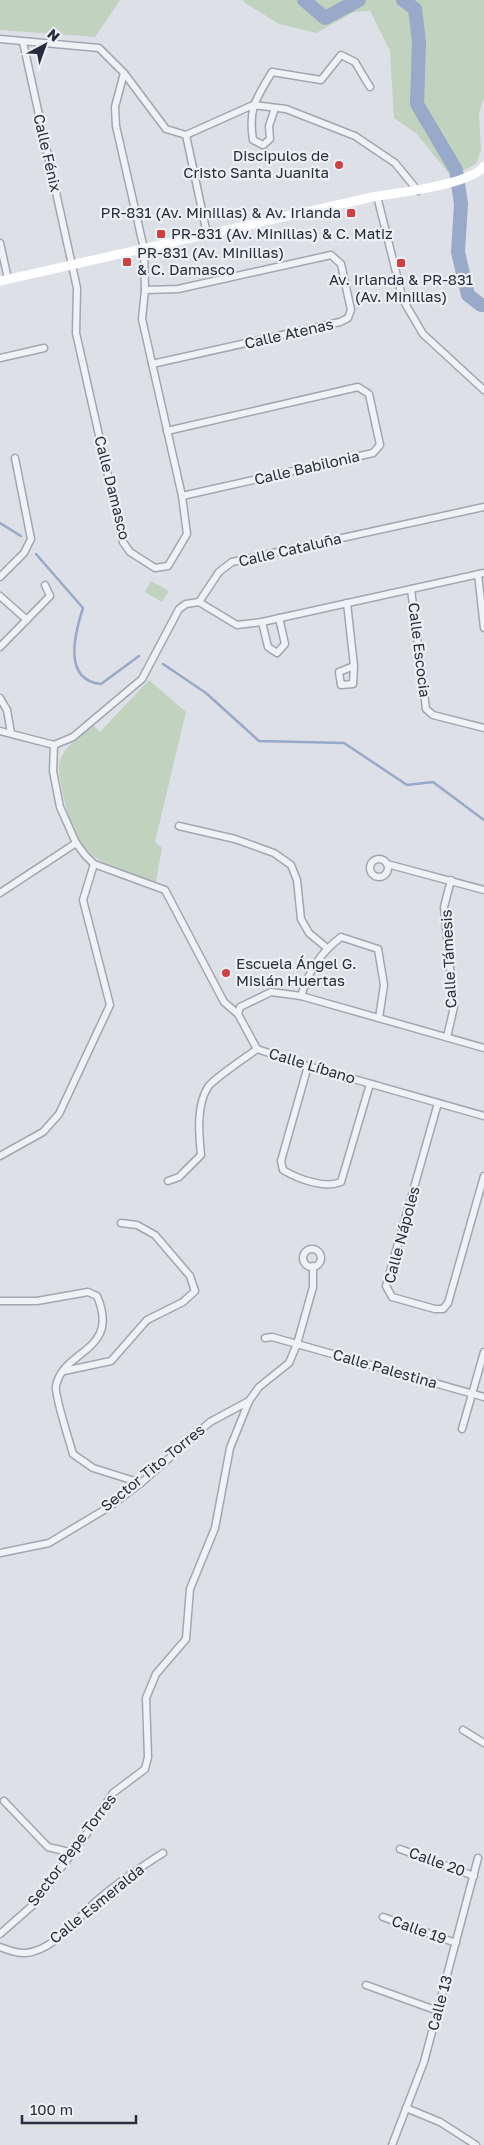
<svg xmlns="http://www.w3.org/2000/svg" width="484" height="2145" font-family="'Golos Text',sans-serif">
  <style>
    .green { fill: #c1d2bf }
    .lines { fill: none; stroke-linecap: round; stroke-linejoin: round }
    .stream { stroke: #98a9c9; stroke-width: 2.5 }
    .river { stroke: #98a9c9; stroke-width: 14 }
    .street-casing { stroke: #a3a6b2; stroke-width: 9 }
    .street { stroke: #f1f2f6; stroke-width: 6 }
    .secondary { stroke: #fff; stroke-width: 9 }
    .poi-dot { fill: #d03f42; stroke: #edf0f5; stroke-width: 2 }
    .labels { text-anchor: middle; stroke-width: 4.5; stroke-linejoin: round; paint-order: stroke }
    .street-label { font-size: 15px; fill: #272c3f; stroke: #edf0f5 }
    .poi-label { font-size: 15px; fill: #272c3f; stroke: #edf0f5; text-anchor: start }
  </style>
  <rect width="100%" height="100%" fill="#dee0e8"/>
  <g class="green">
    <path d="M0 0H120L95 37 0 30Z"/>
    <path d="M243 0H484V98L479 113 481 150 476 164 465 170 450 175 416 133 394 118 390 51 370 11 354 12 316 33 279 24 245 3Z"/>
    <path d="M151 581 169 591 162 602 145 592Z"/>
    <path d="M149 680 186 712 155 842 162 848 156 882C137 875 114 870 96 858 73 842 66 811 61 784 60 779 58 771 59 765 61 748 81 736 93 725L100 732Z"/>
  </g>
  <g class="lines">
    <g class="stream">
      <path d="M0 523 21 536"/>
      <path d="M36 554 83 608C75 633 62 680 101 684L139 656"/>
      <path d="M163 664 206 693 259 741 344 743 407 785 433 782 484 820"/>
    </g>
    <g class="river">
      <path d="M304 0 325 18 359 0"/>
      <path d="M403 0 415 9 419 42 417 104 456 170 461 204 458 252 468 295 481 305H484"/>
    </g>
    <defs>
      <g id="street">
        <path d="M0 39 99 48 124 73 166 129 186 135 253 105 286 109 355 136 395 163 418 191"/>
        <path d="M23 42 77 288 76 333 123 542 130 552 155 568 168 566 187 534 182 496 142 319 145 290 144 249 116 126 115 107 124 73"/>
        <path d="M275 108 269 126 270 139 263 145 253 140C248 108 256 99 272 72L321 80 341 55 355 62 370 87"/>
        <path d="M186 135 207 234"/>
        <path d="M377 196 403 300 423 334 484 390"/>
        <path d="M0 243 8 279"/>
        <path d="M145 290 178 289 331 255 341 264 351 310 348 318 340 322 152 364"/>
        <path d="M0 358 44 348"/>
        <path d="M167 431 358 387 369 394 380 445 373 453 182 496"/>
        <path d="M478 574 484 628"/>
        <path d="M0 577 24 553 31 539 15 458"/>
        <path d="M411 589 426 709 433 715 484 728"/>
        <path d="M0 596 27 620"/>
        <path d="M199 602 219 572 232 562 484 507"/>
        <path d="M199 602 237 625 262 622 484 573"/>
        <path d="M347 603 354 666 353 684 341 685 339 672 354 666"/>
        <path d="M262 622 268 647 277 653 285 644 279 618"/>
        <path d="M0 647 50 596 45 585"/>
        <path d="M0 698 7 710 11 733"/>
        <path d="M0 731 54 745"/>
        <path d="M54 745 53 771 60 807 76 843 85 855 94 864 165 890 224 1002 238 1014"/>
        <path d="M54 745 73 737 142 679 179 609 186 604 199 602"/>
        <path d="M179 826 235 839 274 853 291 865 297 880 301 919 309 933 327 948"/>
        <circle cx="379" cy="868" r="9"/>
        <path d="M387 864 484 890"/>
        <path d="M0 893 76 843"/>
        <path d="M301 996C309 971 320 953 341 937L378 949 384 985 379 1018"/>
        <path d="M447 1037 454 1007 444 907 451 880"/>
        <path d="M484 1048 301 996 271 992 240 1007 238 1014 257 1049 308 1066 484 1116"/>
        <path d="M308 1066 281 1161 283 1170C298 1179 325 1189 341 1182L370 1084"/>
        <path d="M438 1103 386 1286 392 1297 435 1309H443L448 1303 484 1176"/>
        <path d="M0 1156 43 1132 59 1114 110 1005 83 900 94 864"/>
        <path d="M168 1181 179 1177 201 1155C199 1134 196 1106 208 1087 213 1079 248 1056 257 1049"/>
        <circle cx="312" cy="1258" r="9"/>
        <path d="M0 1301H37L88 1292 97 1296C121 1352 63 1349 56 1386 54 1394 70 1443 73 1454L93 1468 141 1483"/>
        <path d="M265 1338 272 1337 297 1344 484 1397"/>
        <path d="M64 1371 111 1361 147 1320 183 1302 195 1291 190 1276 155 1235 137 1225 121 1223"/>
        <path d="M462 1429 484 1352"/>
        <path d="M0 1553 49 1543 109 1507 141 1483 210 1422 249 1401"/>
        <path d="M463 1730 484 1743"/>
        <path d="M4 1801 48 1847 73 1853"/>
        <path d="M400 1849 474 1876"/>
        <path d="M383 1917 456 1943"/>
        <path d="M0 1934 33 1905 85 1836 113 1793 145 1769 148 1757 146 1698 156 1674 186 1639 190 1589 215 1528 230 1448 249 1401 259 1387 289 1363 297 1344 313 1287V1266"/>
        <path d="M0 1947C8 1950 17 1954 26 1953 56 1950 78 1916 100 1898 119 1882 141 1867 163 1853"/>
        <path d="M366 1985 438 2011"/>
        <path d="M406 2108 440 2122 476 2145"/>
        <path d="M392 2145 424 2062 478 1858"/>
      </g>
    </defs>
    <use href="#street" class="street-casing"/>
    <use href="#street" class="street"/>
    <path class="secondary" d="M0 281 377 196C399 193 472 184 484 166"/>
  </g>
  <g class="poi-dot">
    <circle cx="339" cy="165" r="5"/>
    <rect x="346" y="208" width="10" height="10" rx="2.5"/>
    <rect x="156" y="229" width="10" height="10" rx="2.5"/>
    <rect x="122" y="257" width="10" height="10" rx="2.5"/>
    <rect x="396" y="258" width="10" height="10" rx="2.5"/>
    <circle cx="226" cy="973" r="5"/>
  </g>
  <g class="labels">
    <g class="street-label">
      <text transform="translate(47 153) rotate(77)" y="5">Calle Fénix</text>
      <text transform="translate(289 334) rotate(-13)" y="5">Calle Atenas</text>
      <text transform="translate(307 468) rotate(-13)" y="5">Calle Babilonia</text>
      <text transform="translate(112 488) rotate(76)" y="5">Calle Damasco</text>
      <text transform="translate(290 550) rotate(-13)" y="5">Calle Cataluña</text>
      <text transform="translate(419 650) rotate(83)" y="5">Calle Escocia</text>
      <text transform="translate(449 959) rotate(-93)" y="5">Calle Támesis</text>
      <text transform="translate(312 1066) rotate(17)" y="5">Calle Líbano</text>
      <text transform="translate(402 1235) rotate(-75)" y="5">Calle Nápoles</text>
      <text transform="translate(385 1369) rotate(16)" y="5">Calle Palestina</text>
      <text transform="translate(153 1468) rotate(-39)" y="5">Sector Tito Torres</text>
      <text transform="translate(72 1850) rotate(-53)" y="5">Sector Pepe Torres</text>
      <text transform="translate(437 1862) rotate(20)" y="5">Calle 20</text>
      <text transform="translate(97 1904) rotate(-39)" y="5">Calle Esmeralda</text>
      <text transform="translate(419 1930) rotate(20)" y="5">Calle 19</text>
      <text transform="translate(440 2003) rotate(-75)" y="5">Calle 13</text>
    </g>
    <g class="poi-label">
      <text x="329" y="161" text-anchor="end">Discipulos de<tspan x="329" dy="17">Cristo Santa Juanita</tspan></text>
      <text x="341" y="218" text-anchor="end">PR-831 (Av. Minillas) &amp; Av. Irlanda</text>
      <text x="171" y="239">PR-831 (Av. Minillas) &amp; C. Matiz</text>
      <text x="137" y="258">PR-831 (Av. Minillas)<tspan x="137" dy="17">&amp; C. Damasco</tspan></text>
      <text x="401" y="285" text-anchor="middle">Av. Irlanda &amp; PR-831<tspan x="401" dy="17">(Av. Minillas)</tspan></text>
      <text x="236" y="969">Escuela Ángel G.<tspan x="236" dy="17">Mislán Huertas</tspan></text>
    </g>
  </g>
  <g transform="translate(45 45) rotate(41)" stroke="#edf0f5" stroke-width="4" paint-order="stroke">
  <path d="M0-4L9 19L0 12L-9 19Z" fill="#272c3f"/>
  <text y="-8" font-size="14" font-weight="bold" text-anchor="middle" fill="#272c3f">N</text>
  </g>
  <path d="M22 2115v8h114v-8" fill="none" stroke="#272c3f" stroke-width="2.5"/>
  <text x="30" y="2115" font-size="15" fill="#272c3f" stroke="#edf0f5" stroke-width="4" paint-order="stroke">100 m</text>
</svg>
